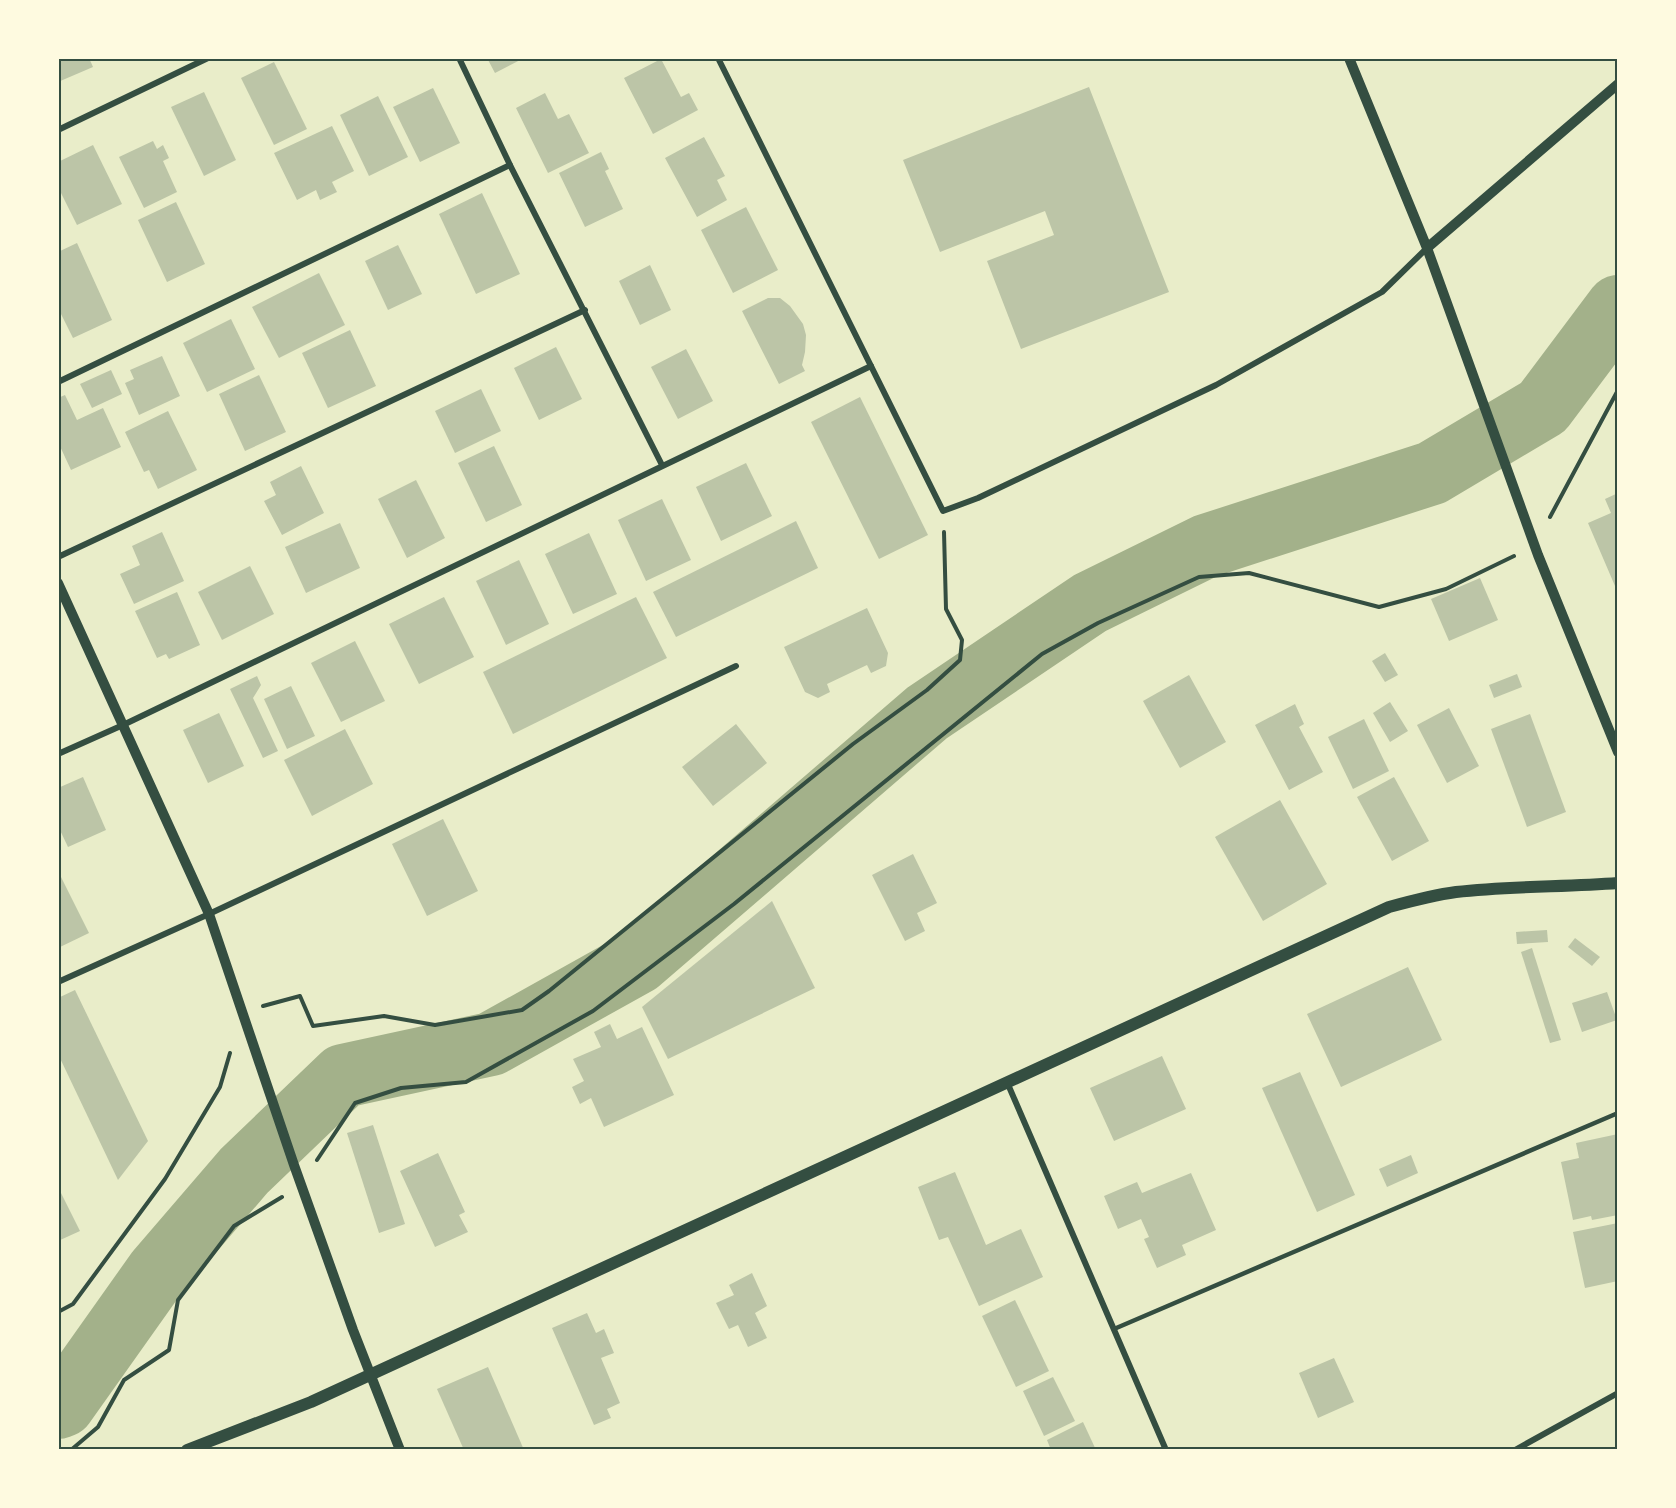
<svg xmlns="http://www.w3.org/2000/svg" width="1676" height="1508" font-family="Commissioner,sans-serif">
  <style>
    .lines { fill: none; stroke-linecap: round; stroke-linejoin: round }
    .river { stroke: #a3b18a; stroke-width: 64 }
    .building { fill: #bcc5a7 }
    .path { stroke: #344e41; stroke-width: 4 }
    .service { stroke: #344e41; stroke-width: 4.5 }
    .minor { stroke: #344e41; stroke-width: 6 }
    .tertiary { stroke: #344e41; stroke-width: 10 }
    .secondary { stroke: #344e41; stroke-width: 12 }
    .neatline { fill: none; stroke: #344e41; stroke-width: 2 }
  </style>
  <rect width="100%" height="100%" fill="#e9edc9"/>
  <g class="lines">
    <path class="river" d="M58 1407 63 1405 158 1271 244 1171 343 1076 491 1044 638 962 927 713 1090 603 1206 546 1432 473 1543 407 1618 307"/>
  </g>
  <g class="building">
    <path d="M58 58H89L93 67 58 82Z"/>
    <path d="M487 58H524L495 73Z"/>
    <path d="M661 59 681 97 689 93 698 110 653 134 624 78Z"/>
    <path d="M274 62 307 129 274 145 241 78Z"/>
    <path d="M1089 87 1169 292 1021 349 987 261 1054 235 1045 211 940 252 903 160Z"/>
    <path d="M433 88 460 143 420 162 393 107Z"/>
    <path d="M204 92 236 160 204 176 171 107Z"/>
    <path d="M545 93 558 119 569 114 589 153 548 173 516 108Z"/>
    <path d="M378 96 408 157 369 176 340 115Z"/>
    <path d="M332 126 354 171 332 182 337 192 320 200 316 190 297 200 274 153Z"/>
    <path d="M704 137 725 176 717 180 727 200 697 217 665 158Z"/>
    <path d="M153 141 157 149 163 145 169 158 163 161 177 192 144 208 119 157Z"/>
    <path d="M93 145 122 204 77 225 58 187V162Z"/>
    <path d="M601 152 609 169 605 171 623 209 585 227 559 173Z"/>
    <path d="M482 193 520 274 476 294 439 214Z"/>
    <path d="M176 202 205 264 167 282 138 220Z"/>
    <path d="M746 207 778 270 733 293 701 230Z"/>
    <path d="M77 243 112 320 73 338 58 308V252Z"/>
    <path d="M398 245 422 294 388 310 365 261Z"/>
    <path d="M650 265 671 310 640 325 619 281Z"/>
    <path d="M319 273 345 325 279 358 252 307Z"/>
    <path d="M768 298H780L790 306 803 324 806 335 805 352 802 365 805 371 779 384 742 311Z"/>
    <path d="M231 319 255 369 207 392 183 343Z"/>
    <path d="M350 330 376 386 328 408 302 353Z"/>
    <path d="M556 347 582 399 539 420 514 368Z"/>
    <path d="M686 349 713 401 678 419 651 367Z"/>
    <path d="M162 356 180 396 139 415 125 383 134 379 130 370Z"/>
    <path d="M111 370 122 394 92 408 80 384Z"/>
    <path d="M259 375 286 432 245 451 219 394Z"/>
    <path d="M481 389 501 431 455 453 435 411Z"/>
    <path d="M65 395 77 420 103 408 121 447 71 470 58 442V398Z"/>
    <path d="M860 397 928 535 879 559 811 422Z"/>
    <path d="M168 411 197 470 158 489 149 470 144 472 125 432Z"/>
    <path d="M494 446 522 505 486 522 458 463Z"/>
    <path d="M746 463 772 516 721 541 696 487Z"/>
    <path d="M301 466 324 513 282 535 264 501 276 495 270 482Z"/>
    <path d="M416 480 445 538 407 558 378 499Z"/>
    <path d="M1618 493V593L1588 523 1611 513 1605 499Z"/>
    <path d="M662 499 691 560 646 581 618 520Z"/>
    <path d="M796 521 818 568 676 637 653 592Z"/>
    <path d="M340 523 360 568 306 593 285 547Z"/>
    <path d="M162 532 184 581 134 604 120 574 140 565 132 546Z"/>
    <path d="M589 533 617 594 573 614 545 554Z"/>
    <path d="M519 560 549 624 506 645 476 581Z"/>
    <path d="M250 566 274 614 222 640 198 592Z"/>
    <path d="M1480 578 1498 620 1449 641 1431 599Z"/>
    <path d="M177 592 200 645 169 659 166 654 157 658 135 611Z"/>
    <path d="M444 597 474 657 419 684 389 624Z"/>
    <path d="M636 597 667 658 513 734 483 672Z"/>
    <path d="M867 608 888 653 886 666 871 673 867 665 827 684 830 692 818 698 805 692 784 647Z"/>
    <path d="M355 641 385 701 341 722 311 663Z"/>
    <path d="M1385 653 1398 675 1385 682 1372 661Z"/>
    <path d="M1517 674 1522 687 1494 698 1489 685Z"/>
    <path d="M1189 675 1226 742 1180 768 1143 701Z"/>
    <path d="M257 676 261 685 253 698 278 751 263 758 230 689Z"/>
    <path d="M291 686 315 736 287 749 264 699Z"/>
    <path d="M1390 702 1408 731 1390 742 1373 713Z"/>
    <path d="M1295 704 1304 724 1299 727 1323 772 1289 790 1255 725Z"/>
    <path d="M1449 708 1479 766 1447 783 1417 725Z"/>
    <path d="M219 713 244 766 208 783 183 730Z"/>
    <path d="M1530 714 1566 812 1527 827 1491 729Z"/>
    <path d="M1364 719 1389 771 1353 789 1328 737Z"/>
    <path d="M736 724 767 763 713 806 682 767Z"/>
    <path d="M345 729 373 784 312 816 284 760Z"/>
    <path d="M83 777 106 830 68 847 58 826V788Z"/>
    <path d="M1394 777 1429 841 1392 861 1357 797Z"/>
    <path d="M1280 800 1327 884 1263 921 1215 837Z"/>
    <path d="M443 819 478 891 427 916 392 844Z"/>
    <path d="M913 854 937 903 917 913 925 931 905 941 872 875Z"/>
    <path d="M58 871 89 933 58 948Z"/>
    <path d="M772 901 815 988 668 1059 642 1007Z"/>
    <path d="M1547 930 1548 942 1517 944 1516 932Z"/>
    <path d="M1575 938 1600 957 1592 966 1568 947Z"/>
    <path d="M1532 948 1561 1040 1550 1043 1521 952Z"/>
    <path d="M1408 967 1442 1040 1341 1087 1307 1014Z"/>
    <path d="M75 990 148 1141 118 1180 58 1054V998Z"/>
    <path d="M1607 992 1617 1020 1582 1032 1572 1003Z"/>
    <path d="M610 1024 617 1039 642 1027 674 1095 604 1127 591 1098 580 1104 572 1087 584 1081 573 1059 601 1047 594 1032Z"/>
    <path d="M1162 1056 1186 1109 1114 1141 1090 1088Z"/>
    <path d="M1300 1072 1355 1195 1317 1212 1262 1088Z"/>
    <path d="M373 1125 405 1224 379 1233 347 1133Z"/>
    <path d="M1618 1134V1215L1592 1220 1591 1216 1573 1220 1561 1162 1579 1158 1576 1143Z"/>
    <path d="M438 1153 465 1212 459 1215 468 1232 435 1247 400 1171Z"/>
    <path d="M1411 1155 1418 1173 1387 1187 1379 1169Z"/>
    <path d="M955 1172 986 1245 1021 1229 1043 1277 979 1306 948 1237 939 1240 918 1187Z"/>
    <path d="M1191 1173 1216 1230 1182 1245 1186 1255 1157 1268 1144 1239 1149 1237 1141 1219 1118 1229 1104 1196 1137 1182 1142 1193Z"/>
    <path d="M58 1187 80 1231 58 1241Z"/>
    <path d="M1618 1223V1281L1585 1288 1573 1232Z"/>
    <path d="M752 1273 767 1306 755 1313 767 1338 748 1347 738 1325 729 1329 716 1303 734 1295 729 1285Z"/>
    <path d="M1015 1300 1049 1371 1016 1387 982 1316Z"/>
    <path d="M587 1313 596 1333 604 1329 614 1353 601 1358 620 1403 607 1409 611 1418 594 1425 552 1328Z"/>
    <path d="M1334 1358 1354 1402 1318 1418 1299 1373Z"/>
    <path d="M488 1367 524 1450H464L437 1389Z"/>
    <path d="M1053 1377 1075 1421 1044 1436 1023 1391Z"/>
    <path d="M1083 1422 1096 1450H1051L1047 1440Z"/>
  </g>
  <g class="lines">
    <g class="path">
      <path d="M1550 517 1618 390"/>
      <path d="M263 1006 300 996 313 1026 384 1016 435 1025 522 1010 549 991 853 744 927 690 960 660 962 640 946 609 944 532"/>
      <path d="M317 1160 355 1103 401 1088 466 1082 593 1011 734 904 1042 654 1098 623 1199 577 1249 573 1379 607 1446 589 1514 556"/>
      <path d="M58 1312 73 1304 165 1179 220 1087 230 1053"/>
      <path d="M71 1450 98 1427 124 1380 169 1350 178 1300 234 1226 282 1197"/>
    </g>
    <path class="service" d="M1114 1329 1618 1113"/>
    <g class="minor">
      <path d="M459 58 510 165 662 465"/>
      <path d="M718 58 943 511 978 498 1216 385 1382 292 1427 248"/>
      <path d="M58 130 208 58"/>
      <path d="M58 382 510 165"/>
      <path d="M58 557 585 310"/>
      <path d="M58 754 123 725 871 366"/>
      <path d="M58 982 209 914 736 666"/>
      <path d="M1007 1082 1166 1450"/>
      <path d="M1515 1450 1618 1393"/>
    </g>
    <g class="tertiary">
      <path d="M1349 58 1427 248 1538 555 1618 752"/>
      <path d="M1427 248 1618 84"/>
      <path d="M58 583 209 914 294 1165 353 1330 400 1450"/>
    </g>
    <path class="secondary" d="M187 1450 311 1402 1389 907C1411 901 1433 895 1456 892 1510 886 1564 887 1618 883"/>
  </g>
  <rect width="1676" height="1508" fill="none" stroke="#fefae0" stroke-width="120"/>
  <rect x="60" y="60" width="1556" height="1388" class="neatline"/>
</svg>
